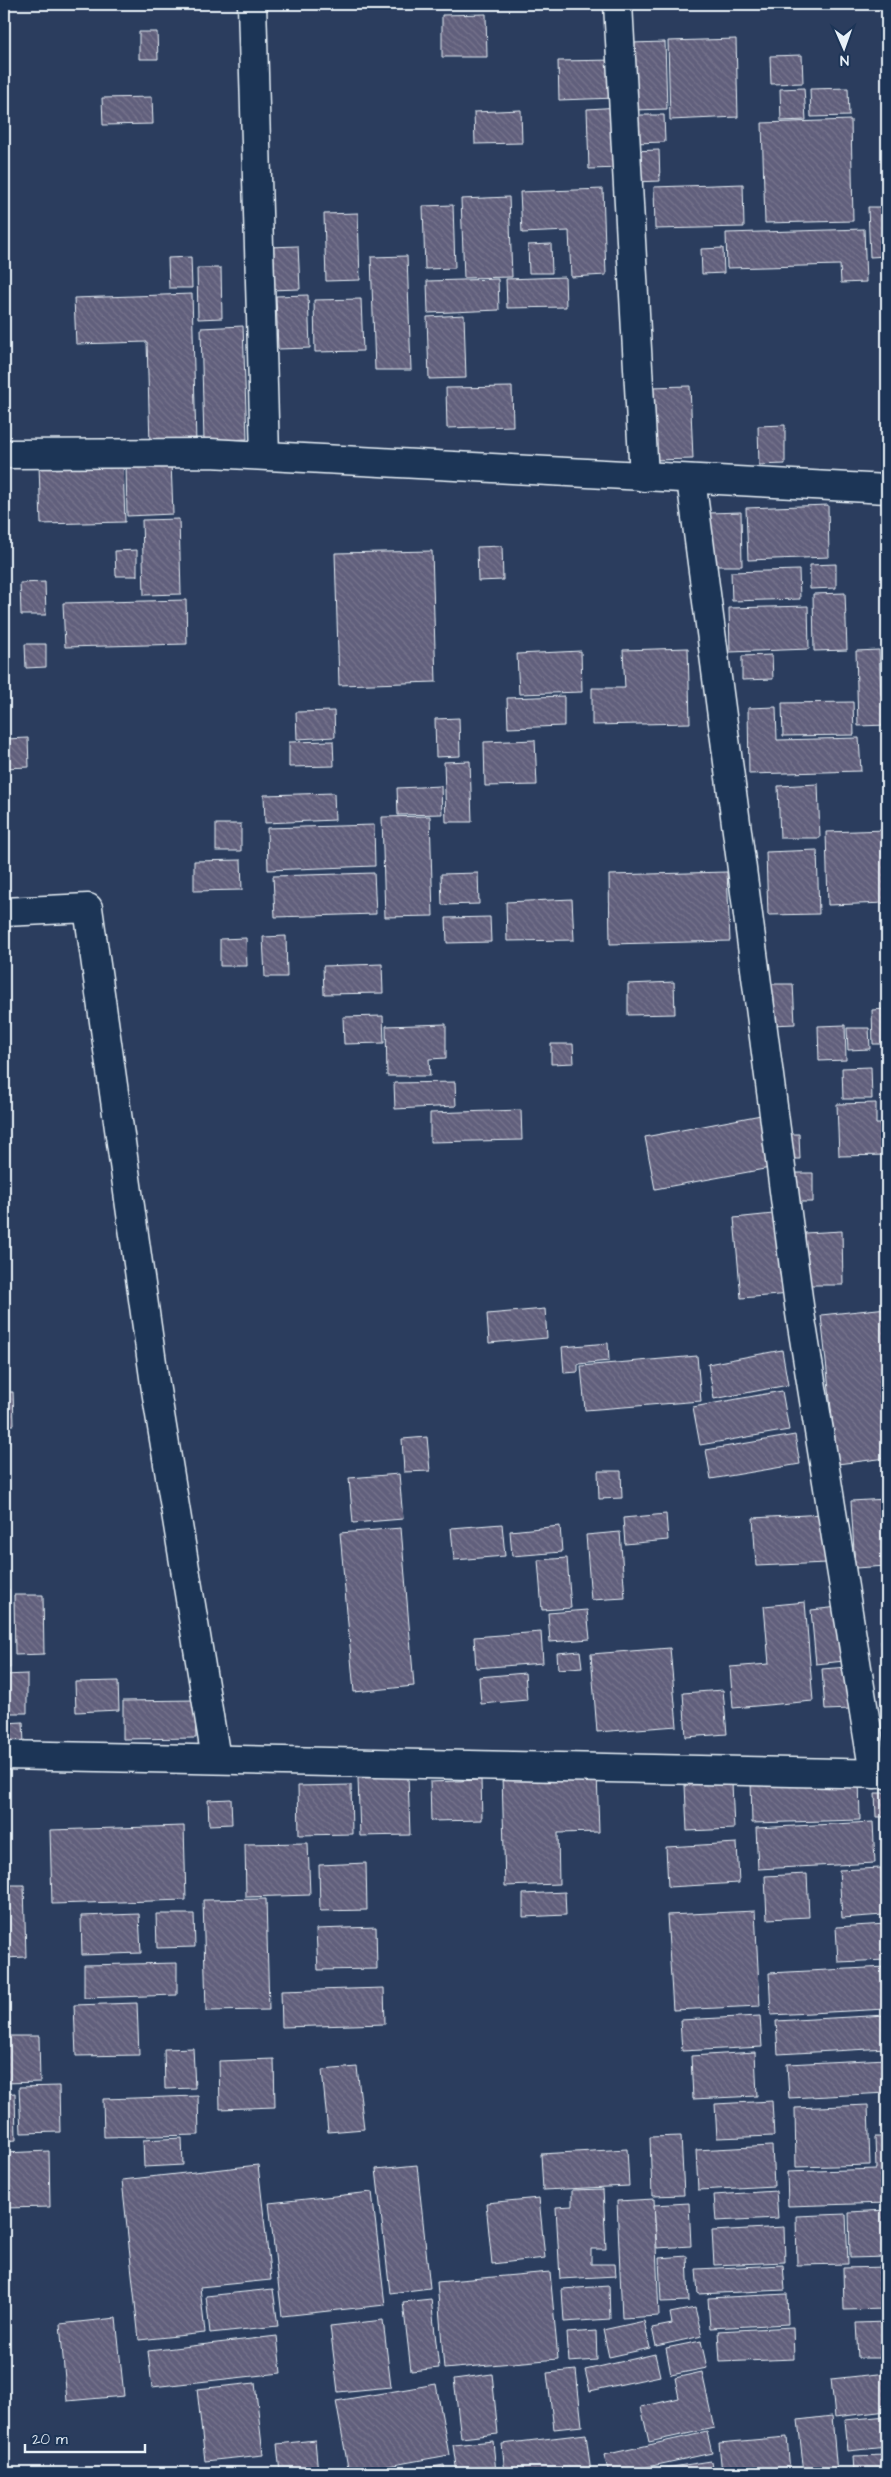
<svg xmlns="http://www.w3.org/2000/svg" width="891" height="2477" font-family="'Architects Daughter',sans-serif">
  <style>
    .building { fill: url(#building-back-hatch); stroke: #e8f1f8 }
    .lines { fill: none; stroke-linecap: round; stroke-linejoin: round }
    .street-casing { stroke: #e8f1f8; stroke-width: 31 }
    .street { stroke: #1d3557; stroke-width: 28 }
  </style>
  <defs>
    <pattern id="building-back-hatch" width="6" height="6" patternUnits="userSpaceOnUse" patternTransform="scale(1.25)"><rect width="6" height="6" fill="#615e7b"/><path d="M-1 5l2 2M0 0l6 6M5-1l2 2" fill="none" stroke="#78768e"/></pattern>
  </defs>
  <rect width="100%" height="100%" fill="#2b3d5e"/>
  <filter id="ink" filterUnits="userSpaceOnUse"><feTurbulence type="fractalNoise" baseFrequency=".02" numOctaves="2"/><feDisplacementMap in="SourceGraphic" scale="10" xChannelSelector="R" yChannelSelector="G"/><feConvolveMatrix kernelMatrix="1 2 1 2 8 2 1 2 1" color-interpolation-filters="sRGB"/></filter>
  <g filter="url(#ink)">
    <g class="building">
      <path d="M486 14 487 57H442V15Z"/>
      <path d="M139 32H157L158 59H139Z"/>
      <path d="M736 39 738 117 670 120 668 41Z"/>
      <path d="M665 42 667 109 634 110 631 43Z"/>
      <path d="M802 55 803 83 771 84 770 56Z"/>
      <path d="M615 60 616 98 559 100 558 61Z"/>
      <path d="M804 88 806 120 781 121 780 89Z"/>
      <path d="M848 88 849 116 811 117 810 89Z"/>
      <path d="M152 97 153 124 103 125 102 98Z"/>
      <path d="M620 107 622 168 589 169 587 109Z"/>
      <path d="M521 110 522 143 475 144 474 112Z"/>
      <path d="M632 115H664L665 142 633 143Z"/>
      <path d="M851 120 853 221 765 223 762 123Z"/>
      <path d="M659 150 660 181 632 182 631 151Z"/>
      <path d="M743 184 744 227 655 229 654 187Z"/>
      <path d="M603 189 606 275 571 277 569 231 522 233 520 192Z"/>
      <path d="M509 197 512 277 464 278 461 199Z"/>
      <path d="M453 205 455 268 425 269 423 206Z"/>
      <path d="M868 207H887V256L870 257Z"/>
      <path d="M358 213 360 280 326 281 324 214Z"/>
      <path d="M864 229 866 282 841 283 840 265 727 268 726 233Z"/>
      <path d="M551 244 552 273H529L528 245Z"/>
      <path d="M298 246 300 289 269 290 268 247Z"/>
      <path d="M723 248 724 273 702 274 701 249Z"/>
      <path d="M407 256 411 370H375L371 257Z"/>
      <path d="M191 257 192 288H169L168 258Z"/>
      <path d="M197 268H221L222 318 198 319Z"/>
      <path d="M565 277 566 307 507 308 506 279Z"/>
      <path d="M498 279 499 310 428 313 427 281Z"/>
      <path d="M192 294 196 443 150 444 147 342 76 344 74 298Z"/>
      <path d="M308 295 310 348 278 349 276 296Z"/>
      <path d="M361 299 363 351 315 352 314 300Z"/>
      <path d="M464 315 466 378 429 379 427 317Z"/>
      <path d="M243 326 247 439 204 441 201 328Z"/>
      <path d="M690 386 693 459 652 460 650 387Z"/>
      <path d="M512 387 513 426 447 428 446 388Z"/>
      <path d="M785 425V464L759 465 758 426Z"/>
      <path d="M171 462 173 514 127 516 126 463Z"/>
      <path d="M123 463 125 522 41 524 39 465Z"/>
      <path d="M828 505 829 557 748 560 746 508Z"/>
      <path d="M741 512 742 566H710L709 513Z"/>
      <path d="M179 519 181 594 144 595 142 520Z"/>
      <path d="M502 546 503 580 478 581 477 547Z"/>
      <path d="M137 550V576H116L115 551Z"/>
      <path d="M432 551 436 682 339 685 335 553Z"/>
      <path d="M836 564V588L810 589V565Z"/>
      <path d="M799 570 800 599 732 601 731 572Z"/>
      <path d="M45 582 46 615H21L20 583Z"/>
      <path d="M845 593 847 650 814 651 813 594Z"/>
      <path d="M186 600 187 644 65 647 63 603Z"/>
      <path d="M808 606 809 649 730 652 729 608Z"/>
      <path d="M25 644H46V667L26 668Z"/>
      <path d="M688 648 690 723 592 725V688H625L623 650Z"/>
      <path d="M879 650 881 695 887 694V725L858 726 856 651Z"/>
      <path d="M581 651 582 692 519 694 517 654Z"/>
      <path d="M772 655 773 679 742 680V656Z"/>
      <path d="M564 696V726L508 728 507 698Z"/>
      <path d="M853 702 854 735 783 736 782 703Z"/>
      <path d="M776 707 777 740 859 738 861 771 749 774 748 708Z"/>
      <path d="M334 711 335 737 297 739 296 712Z"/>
      <path d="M459 718 460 756 436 757 435 719Z"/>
      <path d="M28 738 29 767 4 768V739Z"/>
      <path d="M535 740 537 785 485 786 484 742Z"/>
      <path d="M333 741 334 766 289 767V742Z"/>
      <path d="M470 761 472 822H446L444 762Z"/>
      <path d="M818 784 820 838H780L778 786Z"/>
      <path d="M441 786 442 814 398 815 397 788Z"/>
      <path d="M334 793 335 820 265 823 264 795Z"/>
      <path d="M430 816 433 916 385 917 382 817Z"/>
      <rect x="216" y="824" width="25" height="27"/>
      <path d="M374 825 375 866 268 870 267 828Z"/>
      <path d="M887 830V903L828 905 826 832Z"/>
      <path d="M817 850 819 914 768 915 766 852Z"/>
      <path d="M241 860 242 890 194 891V861Z"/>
      <path d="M727 872 730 941 610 944 609 875Z"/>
      <path d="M374 873 376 914 275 917 273 876Z"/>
      <path d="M478 873 479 904 442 905 441 874Z"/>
      <path d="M572 899 574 940 507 941 506 902Z"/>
      <path d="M490 917 491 942 447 943 446 918Z"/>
      <path d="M286 936 287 977H265L263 937Z"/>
      <path d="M246 938 247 966H220V939Z"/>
      <path d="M382 964 383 993 324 994 323 966Z"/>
      <path d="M674 982 675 1014 628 1015V984Z"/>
      <path d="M770 984H793L795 1024 771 1025Z"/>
      <path d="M887 1009V1044H873L872 1010Z"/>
      <path d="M383 1016 384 1043 344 1044 343 1017Z"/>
      <path d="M446 1024V1058L429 1059 430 1076H387L386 1026Z"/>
      <path d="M845 1025 846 1060 819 1061 818 1026Z"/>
      <path d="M847 1028H869L870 1049 848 1050Z"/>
      <path d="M551 1044H573L574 1063 551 1064Z"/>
      <path d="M871 1067 872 1099H843L842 1068Z"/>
      <path d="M455 1082 456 1106 395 1109 394 1083Z"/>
      <path d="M876 1103V1124H887V1155L839 1156 837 1104Z"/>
      <path d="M521 1110 522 1140 430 1142V1113Z"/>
      <path d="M761 1115 770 1168 655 1189 645 1137Z"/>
      <path d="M784 1134H799L800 1159H785Z"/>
      <path d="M794 1173H813V1202H795Z"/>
      <path d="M783 1213 791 1294 741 1298 734 1218Z"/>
      <path d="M842 1231 843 1285H807L805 1233Z"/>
      <path d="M887 1308V1458L837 1464 821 1315Z"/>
      <path d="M545 1309 547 1338 489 1343 487 1314Z"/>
      <rect x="4" y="1326" width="4" height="23"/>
      <path d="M608 1343 609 1361 578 1364V1372L564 1373 562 1347Z"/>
      <path d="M782 1350 788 1385 714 1399 708 1364Z"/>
      <path d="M697 1356 701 1401 585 1410 581 1366Z"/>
      <path d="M782 1391 789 1430 700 1445 693 1407Z"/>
      <path d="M4 1392H13L14 1425H4Z"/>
      <path d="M795 1435 800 1464 711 1479 706 1450Z"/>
      <path d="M427 1437 430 1471 404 1472 402 1439Z"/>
      <path d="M598 1471H621L622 1498 599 1499Z"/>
      <path d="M399 1474 403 1519 353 1523 349 1478Z"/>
      <path d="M887 1499V1566L855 1568 851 1501Z"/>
      <path d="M666 1514 668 1540 625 1544 623 1518Z"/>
      <path d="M824 1514 827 1563 756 1566 753 1518Z"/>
      <path d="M502 1524 505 1556 454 1560 451 1528Z"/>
      <path d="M560 1526 562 1552 512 1556 510 1531Z"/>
      <path d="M401 1528 414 1686 354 1692 340 1533Z"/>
      <path d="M620 1532 625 1598 591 1600 586 1535Z"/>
      <path d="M567 1558 571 1608 542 1610 538 1560Z"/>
      <path d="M4 1589H9L10 1668H4Z"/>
      <path d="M14 1595H43L44 1654 15 1655Z"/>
      <path d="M805 1602 813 1701 733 1708 730 1667 769 1664 764 1606Z"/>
      <path d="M839 1607 844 1661 816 1664 811 1610Z"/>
      <path d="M587 1610 590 1639 550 1642 548 1613Z"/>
      <path d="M541 1632 543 1663 476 1668 474 1637Z"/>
      <path d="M887 1640V1716L881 1641Z"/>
      <path d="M670 1648 677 1726 597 1732 591 1654Z"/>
      <path d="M580 1651 582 1667 558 1669 557 1653Z"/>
      <path d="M848 1667 851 1709 825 1710 822 1669Z"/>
      <path d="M525 1673 527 1700 481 1704 479 1677Z"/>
      <path d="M27 1674V1713H4V1675Z"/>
      <path d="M118 1681 119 1710 76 1712 75 1682Z"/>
      <path d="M723 1690 727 1734 686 1737 683 1693Z"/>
      <path d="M195 1700 196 1738 123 1739V1701Z"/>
      <path d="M23 1722 24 1744H4V1723Z"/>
      <path d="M597 1773 599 1832 558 1833 559 1884 505 1886 502 1775Z"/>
      <path d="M408 1776 410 1835 360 1836 358 1778Z"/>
      <path d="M859 1777 860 1820 752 1823 751 1780Z"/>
      <path d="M481 1780 482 1820 431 1821 430 1782Z"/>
      <path d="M732 1783 734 1829 687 1831 685 1785Z"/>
      <path d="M351 1785 352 1834 299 1835 298 1786Z"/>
      <path d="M875 1793H887V1817H876Z"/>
      <path d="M231 1799 232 1824 209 1825 208 1800Z"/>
      <path d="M873 1822 875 1863 758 1869 756 1828Z"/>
      <path d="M184 1826 186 1900 52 1904 50 1830Z"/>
      <path d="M308 1843 310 1895 246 1897 245 1844Z"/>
      <path d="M737 1843 739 1883 668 1887 666 1847Z"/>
      <path d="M366 1863 367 1910 320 1911 319 1865Z"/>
      <path d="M881 1868 883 1915 842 1918 839 1870Z"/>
      <path d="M807 1874 809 1917 767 1919 765 1876Z"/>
      <path d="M4 1885H24L26 1957 4 1958Z"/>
      <path d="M565 1892 566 1915 523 1917V1894Z"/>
      <path d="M266 1899 269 2010 206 2011 203 1900Z"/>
      <path d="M755 1911 760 2006 673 2010 667 1915Z"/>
      <path d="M139 1914 141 1953 82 1955 81 1916Z"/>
      <path d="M156 1914H194L195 1947 157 1948Z"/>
      <path d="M887 1924V1960L838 1962 836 1927Z"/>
      <path d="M376 1927 377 1969 318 1970 316 1929Z"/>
      <path d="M4 1963H8L10 2027H4Z"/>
      <path d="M177 1963V1995L84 1998V1965Z"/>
      <path d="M887 1967V2009L771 2015 769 1973Z"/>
      <path d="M384 1988 385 2024 282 2027 281 1991Z"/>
      <path d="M137 2003 139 2055 76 2056 74 2005Z"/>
      <path d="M887 2015V2048L778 2054 776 2021Z"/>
      <path d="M760 2016 762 2047 682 2051 680 2020Z"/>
      <path d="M4 2036H39L40 2082 4 2083Z"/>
      <path d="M193 2048 195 2088 165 2089 164 2049Z"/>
      <path d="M755 2052 757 2096 693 2099 691 2056Z"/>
      <path d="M274 2059 275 2107 220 2109 219 2061Z"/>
      <path d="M887 2059V2093L789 2098 787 2064Z"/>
      <path d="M357 2067 364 2129 328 2132 322 2070Z"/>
      <path d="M59 2086 60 2132 21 2133 19 2087Z"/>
      <path d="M15 2093 16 2140 4 2141V2094Z"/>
      <path d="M198 2096 199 2135 104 2137 103 2099Z"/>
      <path d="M772 2101 774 2136 717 2138 715 2104Z"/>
      <path d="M868 2105 870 2165 796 2167 795 2108Z"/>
      <path d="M681 2136 684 2195 652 2196 650 2137Z"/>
      <path d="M875 2137H887V2203L788 2206 787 2172 876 2169Z"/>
      <path d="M182 2138 183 2165 144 2167 143 2140Z"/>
      <path d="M772 2146 774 2186 698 2190 696 2150Z"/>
      <path d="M627 2149 629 2186 543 2190 541 2154Z"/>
      <path d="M49 2151 50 2207 4 2208V2153Z"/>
      <path d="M258 2165 271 2280 200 2287 205 2333 139 2340 122 2180Z"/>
      <path d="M417 2165 430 2288 390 2293 376 2169Z"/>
      <path d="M603 2189 606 2249H591V2264H615L616 2276 560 2279 556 2207 572 2206V2190Z"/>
      <path d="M776 2191 778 2218 716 2221 714 2195Z"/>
      <path d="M372 2192 385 2305 282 2316 269 2203Z"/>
      <path d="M539 2198 545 2258 492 2264 486 2203Z"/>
      <path d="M654 2199 659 2316 622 2318 617 2201Z"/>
      <path d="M689 2203 691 2246 657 2248 654 2205Z"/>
      <path d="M887 2210V2257L850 2258 849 2212Z"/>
      <path d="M846 2214 848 2264 797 2265 796 2216Z"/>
      <path d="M784 2227 785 2262 714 2265 712 2231Z"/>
      <path d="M687 2256 689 2301 661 2302 659 2258Z"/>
      <path d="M783 2265 785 2290 698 2294 696 2269Z"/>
      <path d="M887 2267V2309L844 2310 843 2268Z"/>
      <path d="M550 2272 558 2359 444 2369 437 2282Z"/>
      <path d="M609 2286 610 2319 564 2322 562 2289Z"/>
      <path d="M273 2289 278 2326 210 2333 206 2296Z"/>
      <path d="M787 2294 788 2324 710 2328 708 2298Z"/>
      <path d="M431 2299 439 2368 411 2371 403 2302Z"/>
      <path d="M695 2308 702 2336 656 2346 652 2328 672 2324 670 2313Z"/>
      <path d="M116 2318 124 2396 67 2401 60 2324Z"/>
      <path d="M383 2320 391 2387 338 2392 330 2326Z"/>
      <path d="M644 2321 650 2348 609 2357 603 2330Z"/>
      <path d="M887 2322V2358H858L856 2323Z"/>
      <path d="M793 2327 794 2359 720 2362 718 2331Z"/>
      <path d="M596 2331 597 2360 569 2362 567 2333Z"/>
      <path d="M277 2336 281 2373 152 2387 148 2351Z"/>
      <path d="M701 2341 707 2368 671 2375 666 2348Z"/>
      <path d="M655 2354 660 2376 590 2391 585 2370Z"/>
      <path d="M576 2370 582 2426 554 2429 547 2373Z"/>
      <path d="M702 2372 714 2428 649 2442 641 2407 679 2398 675 2378Z"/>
      <path d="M887 2373V2411L835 2417 831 2379Z"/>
      <path d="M492 2374 498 2434 461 2438 454 2379Z"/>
      <path d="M255 2383 263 2455 205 2461 197 2389Z"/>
      <path d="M436 2384 449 2455 349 2473 336 2401Z"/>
      <path d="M832 2416 837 2473H804L798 2420Z"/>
      <path d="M887 2416V2447L848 2451 845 2420Z"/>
      <path d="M707 2432 712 2453 620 2473H609L604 2455Z"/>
      <path d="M586 2434 591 2473H505L502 2444Z"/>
      <path d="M787 2437 790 2473H722L719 2443Z"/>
      <path d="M315 2440 318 2473H280L277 2444Z"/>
      <path d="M493 2441 496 2473H457L453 2445Z"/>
      <path d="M887 2455V2473H854L853 2456Z"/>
      <path d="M711 2461 713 2473H659V2469Z"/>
      <path d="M444 2465 445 2473H399Z"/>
    </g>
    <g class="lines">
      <defs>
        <g id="street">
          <path d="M252 4 265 455"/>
          <path d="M618 4 644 477"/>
          <path d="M4 454 210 453 887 489"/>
          <path d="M691 479 800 1313 874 1774"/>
          <path d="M4 912 88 908 155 1384 216 1759"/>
          <path d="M4 1755 887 1774"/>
        </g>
      </defs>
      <use href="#street" class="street-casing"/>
      <use href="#street" class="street"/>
    </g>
  </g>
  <rect width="891" height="2477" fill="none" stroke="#1d3557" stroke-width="20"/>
  <rect x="10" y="10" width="871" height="2457" fill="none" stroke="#e8f1f8" stroke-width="2" filter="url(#ink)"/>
  <g transform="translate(844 48) rotate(178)" stroke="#1d3557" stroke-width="4" paint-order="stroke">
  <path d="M0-4L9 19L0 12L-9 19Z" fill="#e8f1f8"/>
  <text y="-8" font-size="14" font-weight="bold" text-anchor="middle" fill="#e8f1f8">N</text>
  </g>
  <path d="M25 2444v8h120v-8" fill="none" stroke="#e8f1f8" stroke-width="2.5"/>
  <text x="32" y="2444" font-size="15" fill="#e8f1f8" stroke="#1d3557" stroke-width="4" paint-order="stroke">20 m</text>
</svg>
